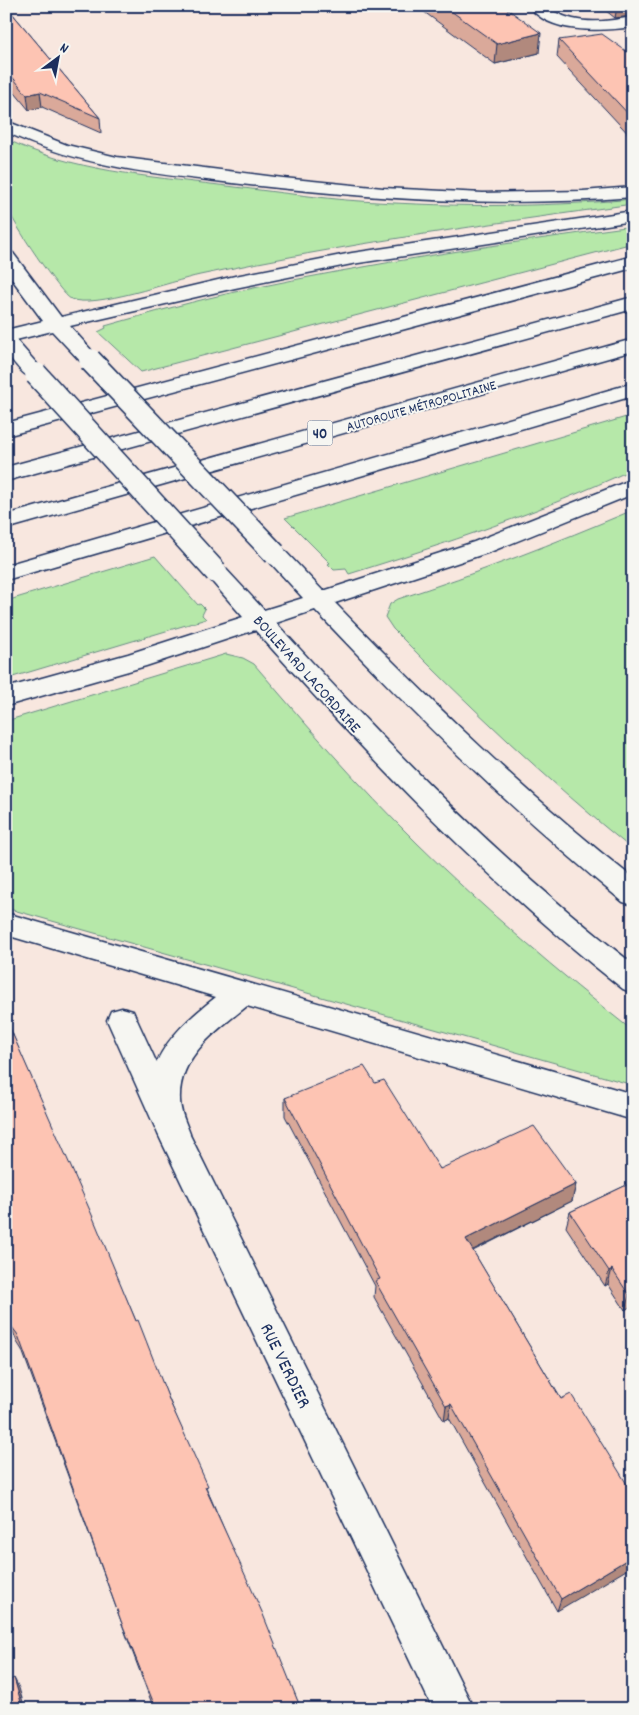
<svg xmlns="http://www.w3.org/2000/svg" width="639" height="1715" font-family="Dekko,sans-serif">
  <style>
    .green { fill: #b6e8a9; stroke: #688c84 }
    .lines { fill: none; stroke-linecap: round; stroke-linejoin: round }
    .minor-casing { stroke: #1b2f5e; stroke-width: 3 }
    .major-casing { stroke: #1b2f5e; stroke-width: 3 }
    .highway-casing { stroke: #1b2f5e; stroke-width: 3 }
    .minor { fill: #f6f6f2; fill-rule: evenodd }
    .major { fill: #f6f6f2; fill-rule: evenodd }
    .highway { fill: #f6f6f2; fill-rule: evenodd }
    .major-bridge-casing { stroke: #1b2f5e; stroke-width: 25; stroke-linecap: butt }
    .major-bridge { stroke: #f6f6f2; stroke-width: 22 }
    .wall { fill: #daa99a; stroke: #1b2f5e }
    .shaded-wall { fill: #b1897d; stroke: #1b2f5e }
    .building { fill: #fdc4b3; stroke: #1b2f5e }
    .labels { text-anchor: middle; stroke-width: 4; stroke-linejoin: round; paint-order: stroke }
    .far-street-label { font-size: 14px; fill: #1b2f5e; stroke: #f6f6f2 }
    .shield { fill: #f6f6f2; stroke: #5d6b8a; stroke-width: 1 }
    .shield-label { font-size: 15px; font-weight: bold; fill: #1b2f5e }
    .street-label { font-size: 16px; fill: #1b2f5e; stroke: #f6f6f2 }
    .near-street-label { font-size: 19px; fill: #1b2f5e; stroke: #f6f6f2 }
  </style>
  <rect width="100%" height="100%" fill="#f8e7df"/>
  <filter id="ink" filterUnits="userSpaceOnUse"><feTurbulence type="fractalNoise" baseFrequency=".02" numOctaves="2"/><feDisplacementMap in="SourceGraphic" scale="10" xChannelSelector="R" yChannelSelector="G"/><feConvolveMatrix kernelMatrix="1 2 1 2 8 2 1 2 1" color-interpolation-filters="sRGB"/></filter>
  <g filter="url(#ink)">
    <g class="green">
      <path d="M6 139C72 171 147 176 219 185 261 190 304 196 346 200 442 207 537 208 633 199V204C487 224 343 244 200 275 172 281 94 309 71 299 61 295 11 220 7 207 2 193 6 155 6 139Z"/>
      <path d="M633 226V243L141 372 98 332 106 328 105 326C151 313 197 300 244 290 373 263 503 243 633 226Z"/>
      <path d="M633 415V469C541 512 445 544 349 574L346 569 334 570 328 564 330 563 285 518Z"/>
      <path d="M633 510V850C548 781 469 706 393 629L385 617 390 604 398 599C478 573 555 543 633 510Z"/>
      <path d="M155 556 198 605 200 604 205 609 202 615 206 619 6 679V601Z"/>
      <path d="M226 654 243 658 254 664C306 725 359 786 417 843 485 910 558 972 633 1031V1085L6 908V721Z"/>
    </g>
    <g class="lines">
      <defs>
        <g id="minor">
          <path d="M529 6C552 6 553 14 573 19 593 24 614 20 633 17V27C602 31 550 35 529 6Z"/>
          <path d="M122 1008 133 1011 137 1020 187 1129 474 1709H433L158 1134 107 1020 111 1011Z"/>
        </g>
        <g id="major">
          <path d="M6 121 67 145 117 157 283 178 383 188 483 193 583 191 633 187V197C501 208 372 199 241 184 161 175 80 167 6 132Z"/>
          <path d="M633 211V221L352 264 235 288 70 326 100 360 97 364 90 366 83 364 52 331 16 340 46 374 43 378C26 383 17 365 6 353V330L43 321 6 271V251L13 253 61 317 235 276 352 253Z"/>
          <path d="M633 256V268L6 436V423Z"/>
          <path d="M633 383V396L6 580V565Z"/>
          <path d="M633 479V494L490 552 335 603C430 701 526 794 633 878V905L623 902C513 812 412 713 315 610L276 623C387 745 502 863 633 964V993L623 989C487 882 370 759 255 630L146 666 6 706V688L128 654 243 617 208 577 204 572 208 567 216 565 224 567 264 610 303 598 267 559 263 554 267 549 275 547 283 549 323 591 474 542Z"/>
          <path d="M6 913 633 1094V1120L247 1006C216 1031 178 1057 180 1100 180 1112 186 1123 190 1134L185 1144 174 1148 163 1144C131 1076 163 1038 216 997L6 935Z"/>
        </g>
        <g id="highway">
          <path d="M633 297V309L6 481V467Z"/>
          <path d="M633 339V351L6 529V515Z"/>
        </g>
      </defs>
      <use href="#minor" class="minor-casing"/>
      <use href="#major" class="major-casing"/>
      <use href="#highway" class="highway-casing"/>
      <use href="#minor" class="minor"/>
      <use href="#major" class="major"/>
      <use href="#highway" class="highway"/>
      <defs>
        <g id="major-bridge">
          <path d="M90 360 275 554"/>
          <path d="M36 374 216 572"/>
        </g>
      </defs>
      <use href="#major-bridge" class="major-bridge-casing"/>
      <use href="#major-bridge" class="major-bridge"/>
    </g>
    <g class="wall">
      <path d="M6 6 100 118 101 133 42 107 29 110 6 82Z"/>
      <path d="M416 6H503L539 53 495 64Z"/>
      <path d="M600 6H633V31L631 29 633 16 615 18Z"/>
      <path d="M559 40 633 56V139L557 57Z"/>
      <path d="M6 1019 136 1321 209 1494 301 1709H154L125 1632 22 1350 17 1342 6 1313Z"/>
      <path d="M375 1083 440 1169 576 1184 572 1201 473 1251 561 1399 633 1494 557 1611 449 1418 444 1421 374 1297 375 1286 285 1116V1098Z"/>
      <path d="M633 1182V1309L631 1306 625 1310 608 1284 605 1286 566 1227 570 1212Z"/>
    </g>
    <g class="shaded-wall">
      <path d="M617 6H633V16L615 18Z"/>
      <path d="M541 33 539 53 495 64 497 44Z"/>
      <path d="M40 92 42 107 29 110 27 95Z"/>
      <path d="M576 1184 572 1201 463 1255 466 1239Z"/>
      <path d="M612 1269 608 1284 605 1286 609 1271Z"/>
      <path d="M633 1293V1300L631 1306 625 1310 629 1295Z"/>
      <path d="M451 1404 449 1418 444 1421 446 1406Z"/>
      <path d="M633 1556V1566L557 1611 561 1599Z"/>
      <path d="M14 1678 19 1688 25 1709H23Z"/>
    </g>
    <g class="building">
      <path d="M6 6 100 118 40 92 27 95 6 69Z"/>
      <path d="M444 6H503L541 33 497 44Z"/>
      <path d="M602 34 633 56V119L559 40Z"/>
      <path d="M6 1019 92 1215 136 1321 138 1320 170 1402 208 1486 205 1487 262 1612 301 1709H156L121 1621 18 1335 12 1327 6 1311Z"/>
      <path d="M364 1066 375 1083 384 1080 440 1169 534 1126 576 1184 466 1239 561 1399 571 1394 633 1494V1556L561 1599 451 1404 446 1406 375 1281 380 1279 285 1098Z"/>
      <path d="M633 1182V1293L629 1295 612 1269 609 1271 570 1212Z"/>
      <path d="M14 1678 23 1709H6V1682Z"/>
    </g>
  </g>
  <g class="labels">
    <g class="far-street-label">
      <text transform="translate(421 405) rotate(-16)" y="5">AUTOROUTE MÉTROPOLITAINE</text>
    </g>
    <rect class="shield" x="307.5" y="420.5" width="25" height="25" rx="4"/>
    <g class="shield-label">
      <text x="320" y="438">40</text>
    </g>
    <g class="street-label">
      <text transform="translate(308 673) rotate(48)" y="6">BOULEVARD LACORDAIRE</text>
    </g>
    <g class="near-street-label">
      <text transform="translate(287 1365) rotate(64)" y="7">RUE VERDIER</text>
    </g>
  </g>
  <rect width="639" height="1715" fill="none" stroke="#f6f6f2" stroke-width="25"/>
  <rect x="12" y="12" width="614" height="1690" fill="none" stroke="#1b2f5e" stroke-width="2" filter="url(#ink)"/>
  <g transform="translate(58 58) rotate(32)" stroke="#f6f6f2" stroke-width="4" paint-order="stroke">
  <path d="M0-4L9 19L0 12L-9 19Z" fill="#1b2f5e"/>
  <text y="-8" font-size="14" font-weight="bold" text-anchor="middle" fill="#1b2f5e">N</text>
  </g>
</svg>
